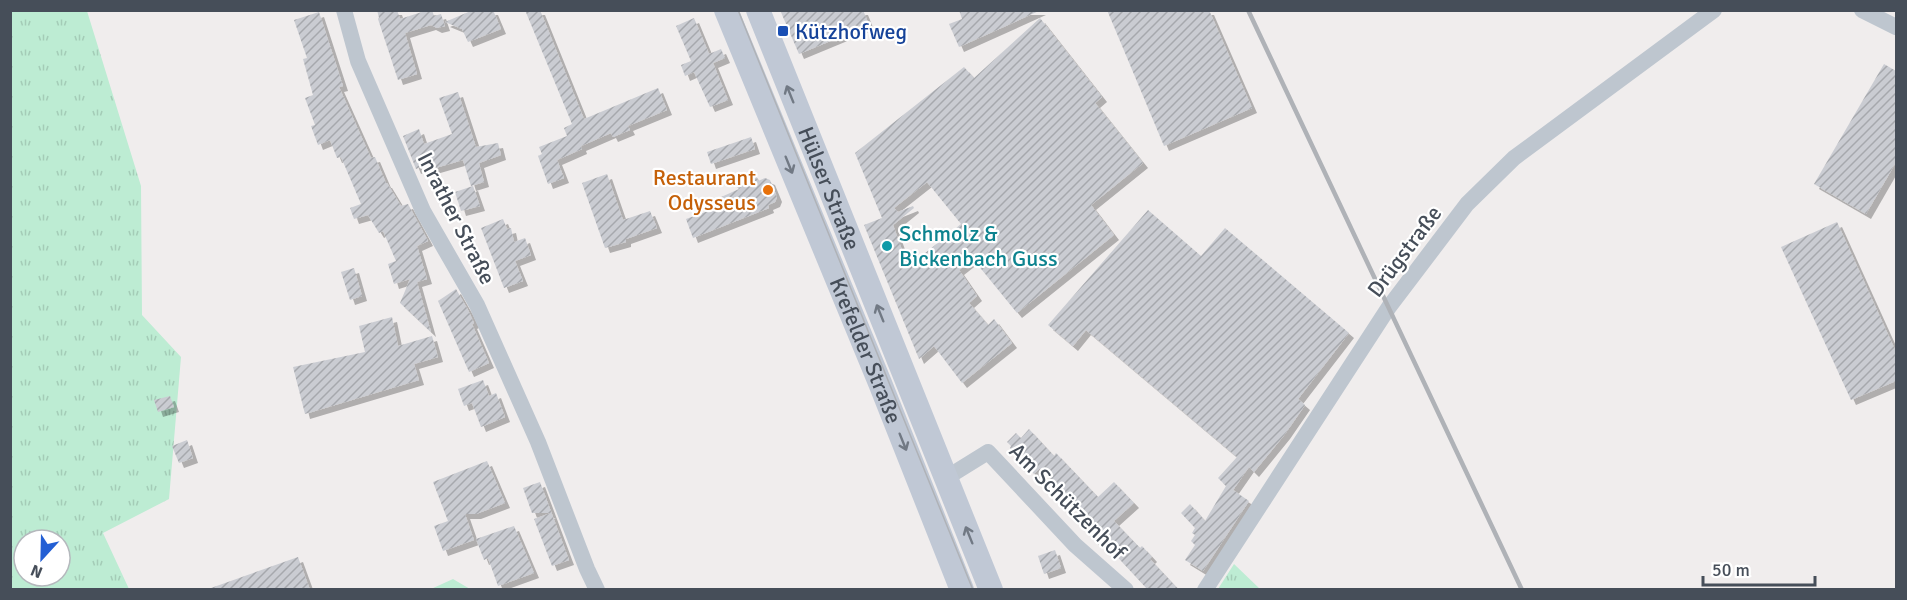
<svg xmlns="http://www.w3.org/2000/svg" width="1907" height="600" font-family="Signika,sans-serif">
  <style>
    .grass { fill: url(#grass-tufts); fill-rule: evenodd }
    .building { fill: url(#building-hatch); fill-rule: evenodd; filter: url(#shadow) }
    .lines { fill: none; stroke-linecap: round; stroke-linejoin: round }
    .street { stroke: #bec6cf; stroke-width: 16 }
    .secondary { stroke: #c0c8d5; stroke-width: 24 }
    .tram { stroke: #afb2b7; stroke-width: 1.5 }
    .rail { stroke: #afb2b7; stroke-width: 4.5 }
    .oneway { stroke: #717984 }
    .transit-dot { fill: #1a4fb4; stroke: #fff; stroke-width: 2 }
    .food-dot { fill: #e8710a; stroke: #fff; stroke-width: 2 }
    .culture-dot { fill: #0f9aa8; stroke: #fff; stroke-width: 2 }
    .labels { text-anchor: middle; stroke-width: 4.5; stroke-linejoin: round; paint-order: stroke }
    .transit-label { font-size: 22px; fill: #164399; stroke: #fff; text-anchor: start }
    .food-label { font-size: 22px; fill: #c56008; stroke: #fff; text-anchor: end }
    .street-label { font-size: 22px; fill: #464e59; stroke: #fff }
    .culture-label { font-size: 22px; fill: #0d838f; stroke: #fff; text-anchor: start }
  </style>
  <defs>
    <pattern id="grass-tufts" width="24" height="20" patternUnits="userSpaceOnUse" patternTransform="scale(1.5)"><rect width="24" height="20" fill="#bdecd3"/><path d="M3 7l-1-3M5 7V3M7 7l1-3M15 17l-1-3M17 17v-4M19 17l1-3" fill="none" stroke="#a4ccb7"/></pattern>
    <pattern id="building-hatch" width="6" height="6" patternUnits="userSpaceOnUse" patternTransform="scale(1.5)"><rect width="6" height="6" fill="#caccd2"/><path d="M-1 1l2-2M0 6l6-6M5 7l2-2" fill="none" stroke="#a6a8ad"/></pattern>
    <filter id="shadow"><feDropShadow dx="5" dy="5" stdDeviation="0" flood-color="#0004"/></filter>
  </defs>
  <rect width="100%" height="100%" fill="#f0eded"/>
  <g class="grass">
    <path d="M10 11H87L141 186 142 315 181 357 169 499 103 533 129 589H11ZM24 540H60V576H24Z"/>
    <path d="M1234 564 1260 589H1218Z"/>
    <path d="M453 579 470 589H431Z"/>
  </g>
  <g class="building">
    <path d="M377 10H397L400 19 428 10H432L434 16 441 14 445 26 437 28 431 25 405 33 417 74 398 80 378 19 379 18Z"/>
    <path d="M473 10H493L501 29 468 42 462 29 445 22Z"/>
    <path d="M525 10H540L584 119 658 88 667 110 628 126 630 130 613 137 611 133 581 146 582 149 557 160 564 178 548 184 538 156 542 154 539 147 567 136 564 128 572 124Z"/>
    <path d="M780 10H863L869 25 799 54Z"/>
    <path d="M959 10H1041L959 47 949 24 962 19Z"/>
    <path d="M1107 10H1209L1252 108 1164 146Z"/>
    <path d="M319 12 343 86 339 87 371 158 375 157 386 183H387L401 206 408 204 428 241 417 246 427 279 417 282 431 332 400 303 410 279 394 284 388 264 396 261 383 231 379 233 368 215 354 219 350 208 361 204 341 157 337 158 330 140 318 145 311 126 315 125 305 98 313 95 303 59 307 58 294 20Z"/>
    <path d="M694 18 709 54 721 49 725 58 713 63 728 100 710 107 694 72 685 76 681 65 691 61 676 26Z"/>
    <path d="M1040 18 1102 97 1095 103 1143 163 1091 205 1114 235 1017 313 973 259 959 270 977 296 969 303 988 325 994 319 1012 343 962 383 934 346 919 359 864 225 882 218 855 153 964 67 974 78ZM927 182 961 224 908 267 893 225 914 208 913 206 898 212 894 208Z"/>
    <path d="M1884 64 1896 71V162L1866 214 1814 184Z"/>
    <path d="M458 92 476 147 498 143 501 155 479 163 484 182 471 186 463 160 432 169 430 163 416 169 403 136 419 129 424 144 452 134 439 98Z"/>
    <path d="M751 137 755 149 711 164 707 152Z"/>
    <path d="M750 170 758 181 765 178 770 180 777 197 775 202 768 205 769 208 693 238 686 219 708 211 706 207 720 201 719 198 739 189 737 187 748 182Z"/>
    <path d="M607 174 623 220 650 211 657 228 626 239V242L605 248 582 183Z"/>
    <path d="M473 186 480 206 461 211 455 192Z"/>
    <path d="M1148 210 1201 256 1225 228 1349 333 1298 399 1305 405 1285 434 1254 472 1249 467 1233 490 1249 501 1203 571 1185 560 1195 545 1191 541 1195 535 1192 533 1195 528 1181 513 1190 504 1205 521 1226 486 1218 478 1237 457 1086 330 1073 346 1048 325Z"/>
    <path d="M503 219 507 229 511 228 514 242 525 238 531 255 515 261 523 281 504 288 481 228Z"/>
    <path d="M1837 222 1896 352V381L1851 400 1781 247Z"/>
    <path d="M354 268 362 296 350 300 341 272Z"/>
    <path d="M456 289 468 310 474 323 472 324 489 363 469 372 438 301Z"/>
    <path d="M392 317 398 346 432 336 438 357 414 364 419 380 305 414 293 367 365 352 359 326Z"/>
    <path d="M483 380 489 396 496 393 505 417 481 427 472 403 464 406 458 389Z"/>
    <path d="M170 396 174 407 158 412 154 400Z"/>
    <path d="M1029 429 1054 456 1056 453 1098 497 1114 482 1134 503 1114 521 1140 548 1142 546 1152 557 1150 559 1179 590H1148L1098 536 1094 540 1075 519 1082 512 1040 468 1034 474 1010 448 1011 446 1007 442 1016 433 1021 438Z"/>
    <path d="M187 440 193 458 179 463 172 446Z"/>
    <path d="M487 461 505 503 476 514H465L474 540 443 551 434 526 448 521 433 482Z"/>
    <path d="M540 482 569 560 552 566 534 519 551 513H532L523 488Z"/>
    <path d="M514 526 534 573 498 586 488 558 484 560 476 539Z"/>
    <path d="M1055 550 1061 568 1044 574 1038 556Z"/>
    <path d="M298 557 310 590H212L211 588Z"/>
  </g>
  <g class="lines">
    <g class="street">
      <path d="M344 10 358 61 423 211 477 305 538 442 587 569 597 590"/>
      <path d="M1862 10 1896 27"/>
      <path d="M946 478 988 452 1075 545 1126 590"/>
      <path d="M1205 590 1389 307 1467 204 1514 158 1714 10"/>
    </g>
    <g class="secondary">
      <path id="s1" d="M726 10 880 383 962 590"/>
      <path id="s2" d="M758 10 991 590"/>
    </g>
    <path class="tram" d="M738 10 973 590"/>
    <path class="rail" d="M1248 10 1522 590"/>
  </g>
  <defs><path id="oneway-shaft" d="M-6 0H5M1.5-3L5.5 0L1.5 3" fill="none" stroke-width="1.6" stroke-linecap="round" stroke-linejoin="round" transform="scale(1.5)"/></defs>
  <g class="oneway">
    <use href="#oneway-shaft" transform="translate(790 94) rotate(-112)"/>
    <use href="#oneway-shaft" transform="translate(789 165) rotate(68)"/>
    <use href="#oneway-shaft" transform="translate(880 313) rotate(-112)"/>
    <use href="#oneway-shaft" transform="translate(903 442) rotate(68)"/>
    <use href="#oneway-shaft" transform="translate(969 535) rotate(-112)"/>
  </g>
  <rect class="transit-dot" x="777" y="25" width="12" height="12" rx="3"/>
  <circle class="food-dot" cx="768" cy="190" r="6"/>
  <circle class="culture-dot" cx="887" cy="246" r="6"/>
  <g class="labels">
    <g class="transit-label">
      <text x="795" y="39">Kützhofweg</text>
    </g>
    <g class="food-label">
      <text x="756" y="185">Restaurant<tspan x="756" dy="25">Odysseus</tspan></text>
    </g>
    <g class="street-label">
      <text dy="8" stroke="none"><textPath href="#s2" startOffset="192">Hülser Straße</textPath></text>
      <text transform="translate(457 218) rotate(63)" y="8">Inrather Straße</text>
      <text transform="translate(1404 251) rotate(-53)" y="8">Drügstraße</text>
      <text dy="8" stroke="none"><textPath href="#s1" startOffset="368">Krefelder Straße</textPath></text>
      <text transform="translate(1068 501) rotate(45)" y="8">Am Schützenhof</text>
    </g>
    <g class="culture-label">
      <text x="899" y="241">Schmolz &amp;<tspan x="899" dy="25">Bickenbach Guss</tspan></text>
    </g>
  </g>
  <rect width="1907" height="600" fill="none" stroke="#464e59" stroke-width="24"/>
  <g transform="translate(42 558) rotate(202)"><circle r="28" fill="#ffffff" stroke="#b5b8bd" stroke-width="1.5"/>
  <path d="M0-4.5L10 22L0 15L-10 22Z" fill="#235fd4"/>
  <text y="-9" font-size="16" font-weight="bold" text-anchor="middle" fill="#464e59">N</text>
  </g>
  <path d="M1703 576v9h112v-9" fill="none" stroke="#464e59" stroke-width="3"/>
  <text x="1712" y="576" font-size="18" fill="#464e59" stroke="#ffffff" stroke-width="4.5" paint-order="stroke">50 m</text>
</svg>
